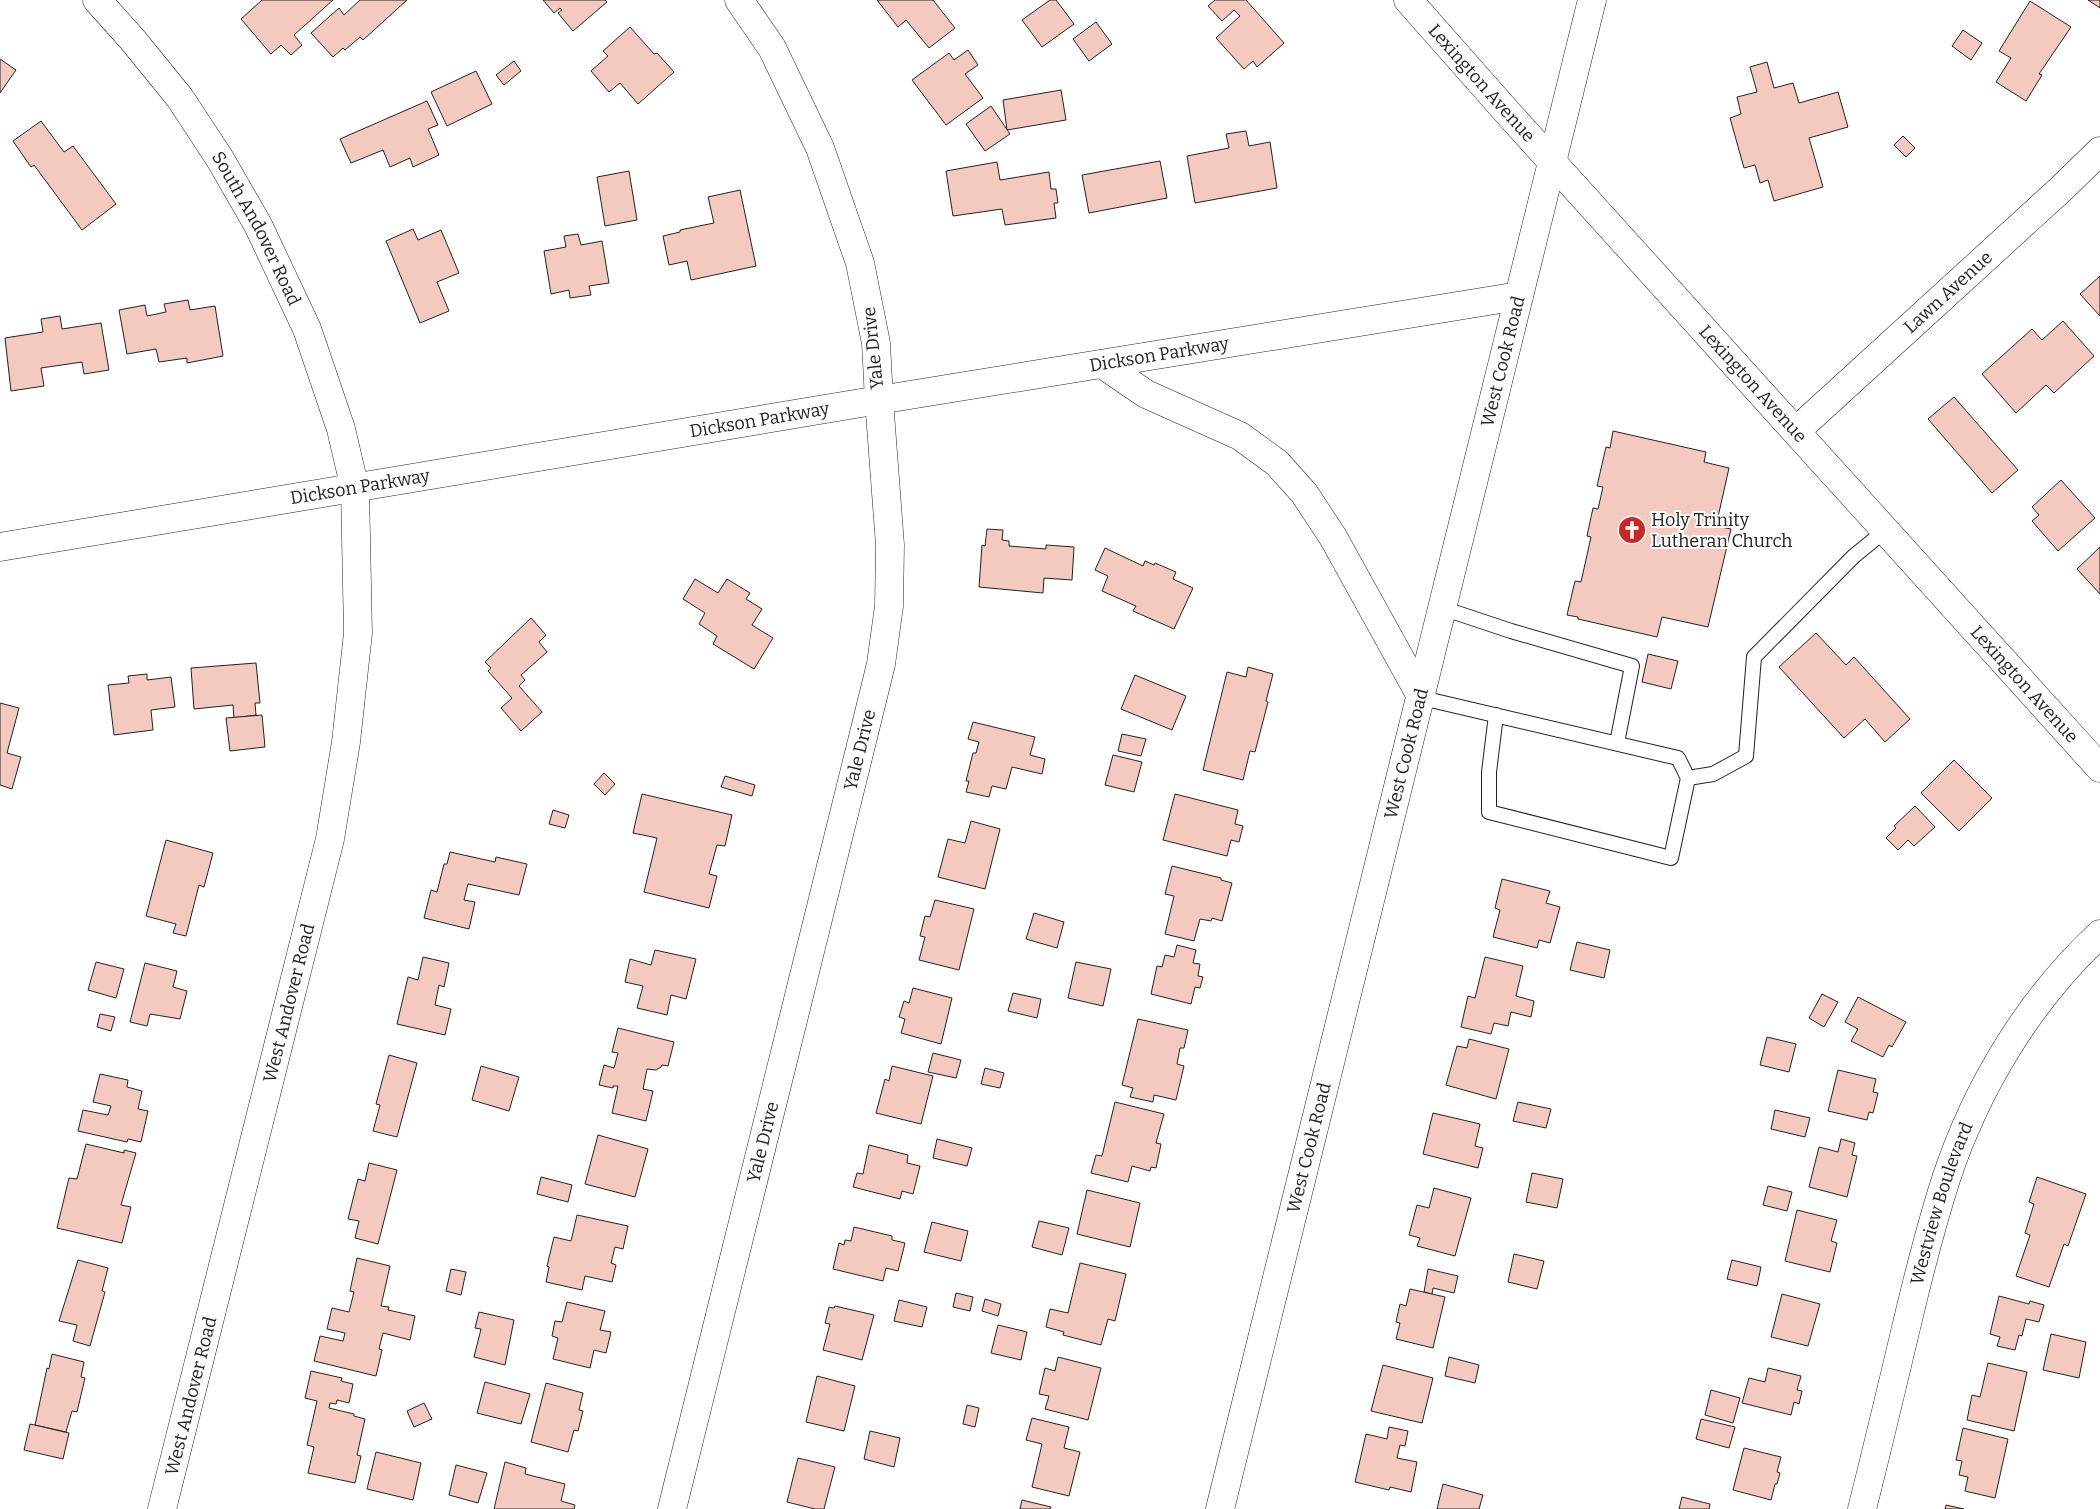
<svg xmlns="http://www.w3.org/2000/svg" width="2100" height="1509" font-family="Bitter,serif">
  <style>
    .building { fill: #f3c9c0; stroke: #222 }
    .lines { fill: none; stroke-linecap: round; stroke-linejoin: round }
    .lane-casing { stroke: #222; stroke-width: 16 }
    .street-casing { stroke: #222; stroke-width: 29 }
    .secondary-casing { stroke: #222; stroke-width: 29 }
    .primary-casing { stroke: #222; stroke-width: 29 }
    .lane { stroke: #fff; stroke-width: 14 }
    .street { stroke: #fff; stroke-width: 28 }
    .secondary { stroke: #fff; stroke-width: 28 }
    .primary { stroke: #fff; stroke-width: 28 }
    .labels { text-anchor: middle; stroke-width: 4; stroke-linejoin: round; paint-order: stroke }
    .street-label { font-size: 18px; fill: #222; stroke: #fff }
    .poi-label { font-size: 18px; fill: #222; stroke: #fff; text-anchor: start }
  </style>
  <rect width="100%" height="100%" fill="#fff"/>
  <g class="building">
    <path d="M262 0H333L294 35 302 45 291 55 281 45 271 54 241 19Z"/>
    <path d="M360 0H407L363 40 360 37 345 50 343 48 333 57 311 33 339 8 344 15Z"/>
    <path d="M543 0H605L607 2 573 31 558 13 562 10 560 8 554 13Z"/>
    <path d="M877 0H933L955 28 929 48 906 20 898 27Z"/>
    <path d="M1050 0H1056L1074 24 1042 47 1022 20Z"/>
    <path d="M1215 0H1246L1284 43 1257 67 1253 61 1244 69 1216 38 1240 16 1234 10 1222 21 1208 6Z"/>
    <path d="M2088 0H2100V8Z"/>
    <path d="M2030 1 2071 27 2039 74 2042 75 2026 101 1996 82 2011 58 1999 51Z"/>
    <path d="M1096 22 1112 44 1089 61 1073 39Z"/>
    <path d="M630 27 654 54 657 53 674 72 638 104 620 83 609 92 591 71 608 56 603 51Z"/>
    <path d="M1963 30 1982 43 1971 60 1952 46Z"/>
    <path d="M968 50 978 65 965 74 983 98 946 125 912 80 949 53 954 60Z"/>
    <path d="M0 59 16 70 0 93Z"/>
    <path d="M514 61 521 71 504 85 496 75Z"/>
    <path d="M1767 62 1774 88 1793 83 1799 103 1838 92 1848 127 1809 138 1823 187 1774 201 1768 180 1760 183 1755 165 1744 168 1730 118 1741 114 1737 97 1757 92 1750 67Z"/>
    <path d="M476 71 492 104 447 126 431 92Z"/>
    <path d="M1061 90 1066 120 1007 130 1003 100Z"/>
    <path d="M427 101 438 125 428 129 439 155 413 167 410 158 390 167 383 150 351 163 340 139Z"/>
    <path d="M991 106 1010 134 985 151 966 124Z"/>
    <path d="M41 121 64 152 73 146 116 204 82 230 34 165 31 167 13 141Z"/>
    <path d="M1246 131 1249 146 1270 142 1277 188 1195 203 1187 156 1229 148 1226 134Z"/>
    <path d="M1903 136 1915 148 1906 157 1894 145Z"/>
    <path d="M1160 161 1167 198 1089 213 1082 175Z"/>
    <path d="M997 162 1000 180 1049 172 1051 189H1056L1058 203H1054L1056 218 1005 225 1002 209 953 216 946 171Z"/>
    <path d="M629 171 637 220 605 226 597 177Z"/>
    <path d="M740 190 756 266 691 280 687 261 669 265 663 236 680 232V230L714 223 708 197Z"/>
    <path d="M413 229 418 240 441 230 459 273 437 282 449 311 420 323 386 241Z"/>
    <path d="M578 234 581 245 602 241 609 283 589 286 591 295 570 298 569 290 551 294 544 251 566 247 564 236Z"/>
    <path d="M2100 276V316L2080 294Z"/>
    <path d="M188 300 190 310 215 306 223 356 187 363V358L159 362 156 349 127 354 119 310 145 305 147 316 166 312 164 304Z"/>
    <path d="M60 316 62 329 101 323 109 370 84 374 82 362 41 368 44 386 11 391 5 338 43 332 41 319Z"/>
    <path d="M2063 321 2094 356 2054 393 2046 385 2016 413 1982 374 2032 329 2042 340Z"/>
    <path d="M1954 397 2018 470 1992 493 1928 419Z"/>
    <path d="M1613 431 1706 452 1704 462 1729 468 1716 526 1731 529 1708 627 1662 617 1657 637 1578 619V617L1567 615 1575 581 1581 582 1591 537 1587 536 1593 508 1598 509 1603 487 1597 486 1606 447 1610 448Z"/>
    <path d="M2061 480 2095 518 2058 551 2032 521 2039 515 2032 507Z"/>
    <path d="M987 529 1003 530 1002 540 1009 541V546L1046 549V545L1074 547 1072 580 1044 578 1043 593 979 587 982 545 985 546Z"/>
    <path d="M2100 547V594L2077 569Z"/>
    <path d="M1105 548 1143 566 1145 561 1154 565 1155 563 1176 572 1173 579 1193 588 1174 629 1133 611 1136 606 1102 591 1108 576 1095 570Z"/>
    <path d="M695 579 718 593 727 579 750 593 746 599 762 609 752 625 773 638 754 669 713 644 717 636 699 624 705 613 683 599Z"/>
    <path d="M531 618 546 635 539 642 547 652 521 675 525 680 519 686 542 712 521 731 501 708 512 698 488 671 491 668 485 662Z"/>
    <path d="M1816 633 1846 665 1854 657 1910 719 1885 742 1865 719 1844 738 1779 667Z"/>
    <path d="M1648 654 1678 661 1671 689 1642 682Z"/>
    <path d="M256 663 260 703H255L256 715 234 718 233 705 194 709 191 668Z"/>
    <path d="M1248 667 1273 674 1266 701 1268 702 1255 752 1250 751 1243 780 1203 770 1227 672 1246 677Z"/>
    <path d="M147 674V680L171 677 175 707 151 710 153 730 114 735 108 685 129 683 128 676Z"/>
    <path d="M1135 675 1186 696 1172 730 1121 709Z"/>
    <path d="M0 703 19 708 7 753 21 757 12 789 0 785Z"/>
    <path d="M262 715 265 747 230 751 226 718Z"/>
    <path d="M973 722 1035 737 1030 755 1045 759 1042 774 1012 767 1006 789 992 786 989 797 966 792 969 781H966L973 753H976L979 742 968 739Z"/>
    <path d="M1122 734 1146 739 1141 756 1118 751Z"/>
    <path d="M1113 755 1142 762 1134 792 1105 785Z"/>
    <path d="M1954 760 1992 798 1959 831 1921 793Z"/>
    <path d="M604 773 615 784 605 795 594 784Z"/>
    <path d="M725 776 755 785 752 796 721 787Z"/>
    <path d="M642 794 732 815 725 846 717 845 709 874 717 876 709 908 644 892 657 838 633 833Z"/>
    <path d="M1175 794 1238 810 1235 824 1243 826 1239 842 1231 840 1227 856 1163 840Z"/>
    <path d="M1915 806 1935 827 1914 846 1908 840 1898 850 1886 838 1896 828 1894 826Z"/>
    <path d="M553 810 569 815 565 828 549 824Z"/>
    <path d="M971 821 1000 829 985 889 938 877 948 839 965 843Z"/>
    <path d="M166 840 213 853 204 887 199 885 186 936 173 933 176 924 146 916Z"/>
    <path d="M450 852 495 862 496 857 527 864 519 895 468 884 464 900 475 902 469 929 424 918 431 890 437 892 444 864H447Z"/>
    <path d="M1172 866 1221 878V880L1232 883 1222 921 1212 918 1211 921 1200 919 1194 941 1165 934 1174 896 1165 894Z"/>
    <path d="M1502 879 1550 891 1546 903 1560 907 1550 943 1539 940 1537 948 1493 937 1500 910 1495 908Z"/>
    <path d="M935 900 974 909 959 970 919 960 925 937 920 936 925 916 930 917Z"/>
    <path d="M1034 913 1064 922 1057 948 1026 939Z"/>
    <path d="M1577 942 1610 950 1604 978 1570 970Z"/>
    <path d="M1177 945 1196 950 1193 963 1200 964 1198 976 1203 977 1200 988 1195 987 1191 1004 1151 994 1157 966 1162 967 1165 955 1174 957Z"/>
    <path d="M655 950 696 959 686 999 671 995 667 1015 637 1008 643 986 625 982 630 959 651 965Z"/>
    <path d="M423 957 449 963 444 987 439 985 435 1005 451 1009 445 1035 397 1024 408 977 418 980Z"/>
    <path d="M1485 957 1523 966 1516 996 1534 1001 1531 1017 1511 1012 1508 1026 1494 1023 1491 1034 1461 1027 1468 996 1475 998Z"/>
    <path d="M96 962 124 969 116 998 88 990Z"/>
    <path d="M1076 962 1111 969 1103 1006 1068 998Z"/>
    <path d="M145 963 177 971 173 987 187 991 180 1019 150 1014 147 1026 130 1022Z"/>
    <path d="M913 988 952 998 941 1044 901 1033 905 1019 899 1017 904 1001 909 1003Z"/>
    <path d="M1013 993 1041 999 1037 1018 1008 1011Z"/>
    <path d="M1822 994 1838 1002 1824 1027 1809 1018Z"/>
    <path d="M1858 997 1906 1022 1892 1047 1889 1045 1883 1057 1851 1041 1858 1029 1845 1022Z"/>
    <path d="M100 1014 115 1017 111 1031 97 1027Z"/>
    <path d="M1138 1019 1188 1030 1184 1048H1180L1177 1064 1184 1066 1176 1100 1154 1095 1153 1102 1130 1097 1133 1088 1122 1085Z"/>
    <path d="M618 1028 674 1042 668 1066 662 1065 661 1067 656 1070 647 1069 643 1089 653 1091 646 1121 612 1113 618 1086H613V1088L599 1085 604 1065 614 1068 618 1053 612 1052Z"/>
    <path d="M1767 1037 1796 1044 1789 1072 1760 1065Z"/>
    <path d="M1469 1039 1509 1049 1496 1099 1446 1085 1457 1046 1467 1048Z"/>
    <path d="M933 1053 961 1060 956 1078 928 1072Z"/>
    <path d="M389 1055 417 1063 397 1137 373 1131 380 1105 376 1104Z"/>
    <path d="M481 1066 519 1077 509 1111 472 1100Z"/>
    <path d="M892 1066 933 1076 921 1124 876 1113 885 1079 889 1081Z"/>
    <path d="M985 1068 1004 1073 1000 1088 981 1084Z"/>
    <path d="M1838 1070 1876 1079 1873 1092 1878 1093 1873 1113 1869 1112 1867 1120 1828 1111Z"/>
    <path d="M100 1074 128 1080 127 1087 142 1091 138 1109 148 1111 141 1142 128 1139 127 1142 78 1131 83 1110 108 1115 111 1106 93 1102Z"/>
    <path d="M1115 1102 1164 1114 1156 1143 1161 1144 1156 1168 1151 1167 1150 1171 1132 1166 1128 1182 1091 1173 1096 1155 1102 1156Z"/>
    <path d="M1518 1102 1551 1109 1546 1128 1513 1121Z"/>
    <path d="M1775 1110 1810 1118 1805 1137 1771 1129Z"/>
    <path d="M1433 1113 1480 1124 1475 1146 1483 1148 1478 1168 1423 1154Z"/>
    <path d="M598 1135 648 1149 635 1197 585 1184Z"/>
    <path d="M937 1139 972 1148 967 1166 933 1158Z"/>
    <path d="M1841 1139 1855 1143 1852 1155 1857 1156 1847 1197 1809 1187 1819 1147 1838 1152Z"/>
    <path d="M86 1144 124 1153V1150L136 1153 121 1205 131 1207 122 1243 57 1228 69 1178 77 1179Z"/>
    <path d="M869 1145 908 1155 907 1163 920 1166 913 1194 902 1191 900 1199 853 1187 857 1173 863 1174Z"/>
    <path d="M369 1163 397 1170 378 1244 355 1238 359 1221 348 1219 358 1179 365 1181Z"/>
    <path d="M1532 1173 1563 1179 1557 1208 1526 1202Z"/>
    <path d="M541 1177 572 1185 568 1202 537 1194Z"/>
    <path d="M2037 1177 2086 1194 2068 1246 2064 1244 2049 1287 2016 1276 2030 1235 2025 1233 2034 1204 2029 1202Z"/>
    <path d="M1768 1186 1792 1192 1787 1211 1763 1205Z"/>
    <path d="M1434 1188 1471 1198 1455 1256 1417 1246 1420 1238 1409 1235 1417 1205 1429 1208Z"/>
    <path d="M1087 1190 1140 1203 1130 1247 1077 1234Z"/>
    <path d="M1797 1210 1837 1220 1831 1241 1837 1243 1830 1272 1785 1261Z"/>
    <path d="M577 1215 628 1226 623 1249 615 1247 611 1263 616 1265 612 1282 585 1276 582 1290 546 1282 549 1267 547 1266 554 1237 571 1241Z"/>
    <path d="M1039 1221 1069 1228 1062 1255 1032 1247Z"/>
    <path d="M932 1222 968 1231 961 1261 924 1252Z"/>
    <path d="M854 1227 892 1236V1240L905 1243 898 1271 886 1268 883 1281 833 1269 839 1243 844 1245 845 1240 851 1241Z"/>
    <path d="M1514 1254 1544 1261 1537 1289 1508 1282Z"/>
    <path d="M357 1258 390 1266 381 1306 389 1307 388 1310 415 1316 410 1340 383 1333 379 1349 382 1350 376 1376 314 1361 320 1336 343 1341 345 1333 327 1329 332 1308 349 1312 354 1292 350 1291Z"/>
    <path d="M78 1260 108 1268 102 1291 105 1292 90 1346 73 1341 77 1325 59 1321Z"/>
    <path d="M1732 1260 1761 1267 1757 1286 1727 1279Z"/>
    <path d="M1080 1263 1126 1274 1115 1321 1108 1319 1101 1345 1063 1335 1064 1332 1046 1327 1050 1309 1068 1313Z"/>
    <path d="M451 1269 466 1272 461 1295 446 1291Z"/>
    <path d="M1428 1269 1458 1276 1454 1293 1433 1288 1432 1294 1424 1292Z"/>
    <path d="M1410 1289 1445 1297 1433 1348 1396 1339 1400 1323 1396 1322 1400 1304 1406 1306Z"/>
    <path d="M956 1293 973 1297 970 1311 953 1307Z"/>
    <path d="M1782 1294 1820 1304 1808 1346 1771 1337Z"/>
    <path d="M1999 1296 2029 1304 2030 1301 2044 1305 2039 1322 2026 1319 2022 1336 2019 1335 2015 1350 1997 1346 2000 1337 1990 1334Z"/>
    <path d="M985 1299 1001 1304 998 1316 982 1311Z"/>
    <path d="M899 1300 927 1307 922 1327 894 1321Z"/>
    <path d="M567 1302 605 1311 600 1330 611 1332 606 1353 594 1350 590 1368 553 1359 558 1338 552 1336 555 1321 562 1322Z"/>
    <path d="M835 1306 874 1315 862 1360 823 1350 830 1324 825 1323 829 1307 834 1308Z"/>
    <path d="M479 1312 514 1320 505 1365 474 1357 481 1329 475 1328Z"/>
    <path d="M998 1325 1027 1332 1021 1360 991 1353Z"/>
    <path d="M2051 1334 2086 1342 2079 1378 2043 1370Z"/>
    <path d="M52 1354 84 1362 81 1377 85 1378 77 1412 72 1411 66 1432 35 1425 47 1368 49 1369Z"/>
    <path d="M1058 1357 1101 1368 1088 1420 1045 1409 1049 1396 1039 1394 1045 1368 1055 1371Z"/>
    <path d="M1449 1357 1479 1365 1475 1383 1445 1376Z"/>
    <path d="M1988 1363 2027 1372 2014 1431 1967 1420 1972 1395 1980 1397Z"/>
    <path d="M1383 1365 1433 1378 1422 1423 1371 1411Z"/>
    <path d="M1768 1368 1801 1376 1797 1390 1802 1391 1799 1404 1794 1402 1791 1415 1742 1403 1749 1378 1765 1382Z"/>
    <path d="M311 1371 342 1378 341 1381 353 1384 349 1403 337 1400 336 1404 330 1403 329 1408 354 1414V1416L365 1419 357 1455 361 1456 355 1483 308 1473 314 1447 307 1445 317 1401 305 1398Z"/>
    <path d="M817 1376 855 1386 844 1431 806 1422Z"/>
    <path d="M485 1382 530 1394 521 1424 477 1413Z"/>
    <path d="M546 1383 583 1393 579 1410 583 1411 578 1431 574 1430 568 1452 531 1442Z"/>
    <path d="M1711 1390 1740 1398 1733 1423 1705 1415Z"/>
    <path d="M424 1403 432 1419 414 1427 407 1411Z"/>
    <path d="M967 1405 979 1408 975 1427 963 1424Z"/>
    <path d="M1032 1418 1069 1427 1064 1448 1080 1452 1069 1496 1032 1487 1042 1444 1026 1440Z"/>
    <path d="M1701 1419 1735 1427 1729 1448 1696 1439Z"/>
    <path d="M30 1424 69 1433 63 1459 24 1450Z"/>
    <path d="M1389 1427 1408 1431 1405 1446 1400 1445 1397 1458 1417 1462 1411 1492 1390 1487 1389 1490 1355 1482 1366 1434 1387 1439Z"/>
    <path d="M1963 1428 2008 1439 1995 1498 1965 1491 1968 1477 1959 1475 1962 1461 1956 1460Z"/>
    <path d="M870 1431 900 1438 894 1467 864 1459Z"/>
    <path d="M1744 1448 1781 1457 1777 1472 1780 1473 1777 1484H1775L1771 1500 1733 1490Z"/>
    <path d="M376 1452 421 1463 413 1500 367 1489Z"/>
    <path d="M798 1458 835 1467 824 1509H815L787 1502Z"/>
    <path d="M505 1462 526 1468 525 1474 565 1484 561 1501 575 1505 574 1509H494Z"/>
    <path d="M456 1465 487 1473 478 1503 449 1495Z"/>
    <path d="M1443 1484 1483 1495 1479 1509H1437Z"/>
    <path d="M1682 1497 1710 1504 1709 1509H1679Z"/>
    <path d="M1022 1500 1051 1507 1050 1509H1020Z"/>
    <path d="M1946 1505 1964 1509H1945Z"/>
  </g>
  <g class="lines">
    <defs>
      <g id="lane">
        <path d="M1442 608 1511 631 1632 666 1617 743"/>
        <path d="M1422 698 1678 758 1688 778 1671 858 1489 812V772L1496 715"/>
        <path d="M1688 778 1713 774 1746 756 1754 657 1854 556 1886 530"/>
      </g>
      <g id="street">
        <path id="s1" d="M97 0 132 39 180 98 220 159 258 225 307 329 341 429 355 489 358 633 346 742 330 839 162 1509"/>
        <path d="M1102 364 1146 394 1240 436 1277 463 1304 493 1333 537 1422 698"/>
        <path id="s2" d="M1796 431 2061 189 2100 151"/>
        <path id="s3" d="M0 547 879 400 1519 296"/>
        <path id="s4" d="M672 1509 868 717 881 664 889 606 890 545 879 400 876 343 860 263 820 148 772 48 739 0"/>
        <path id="s5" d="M1862 1509C1877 1450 1891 1391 1905 1332 1917 1281 1930 1229 1946 1179 1976 1088 2029 1000 2100 934"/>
      </g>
      <g id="secondary">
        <path id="s6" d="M1220 1509 1592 0"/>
      </g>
      <g id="primary">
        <path id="s7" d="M1408 0 1507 112 2100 768"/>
      </g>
    </defs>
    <use href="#lane" class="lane-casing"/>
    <use href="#street" class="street-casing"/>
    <use href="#secondary" class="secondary-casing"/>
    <use href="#primary" class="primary-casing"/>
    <use href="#lane" class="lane"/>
    <use href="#street" class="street"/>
    <use href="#secondary" class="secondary"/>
    <use href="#primary" class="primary"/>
  </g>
  <defs>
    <symbol id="church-disc" viewBox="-11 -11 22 22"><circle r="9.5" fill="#c62828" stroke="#fff"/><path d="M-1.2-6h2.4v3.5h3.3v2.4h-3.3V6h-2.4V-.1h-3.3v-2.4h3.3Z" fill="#fff"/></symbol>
  </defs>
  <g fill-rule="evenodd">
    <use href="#church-disc" x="1616" y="514" width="32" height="32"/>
  </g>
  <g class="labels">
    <g class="street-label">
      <text dy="6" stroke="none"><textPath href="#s7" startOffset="111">Lexington Avenue</textPath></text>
      <text dy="6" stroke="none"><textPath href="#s1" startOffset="280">South Andover Road</textPath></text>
      <text dy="6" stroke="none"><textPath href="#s2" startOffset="206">Lawn Avenue</textPath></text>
      <text transform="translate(873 348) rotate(-96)" y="6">Yale Drive</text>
      <text dy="6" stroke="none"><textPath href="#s3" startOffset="1175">Dickson Parkway</textPath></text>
      <text dy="6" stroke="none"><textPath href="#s6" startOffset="1182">West Cook Road</textPath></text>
      <text dy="6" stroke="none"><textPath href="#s7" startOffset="516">Lexington Avenue</textPath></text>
      <text dy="6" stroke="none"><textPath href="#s3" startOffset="770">Dickson Parkway</textPath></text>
      <text dy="6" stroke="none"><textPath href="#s3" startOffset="365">Dickson Parkway</textPath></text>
      <text dy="6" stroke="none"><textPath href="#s7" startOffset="921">Lexington Avenue</textPath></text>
      <text dy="6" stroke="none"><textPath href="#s4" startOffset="782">Yale Drive</textPath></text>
      <text dy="6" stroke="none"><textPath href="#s6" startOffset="778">West Cook Road</textPath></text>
      <text transform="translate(289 1003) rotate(-76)" y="6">West Andover Road</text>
      <text dy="6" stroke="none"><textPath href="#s4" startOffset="378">Yale Drive</textPath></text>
      <text dy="6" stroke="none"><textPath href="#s6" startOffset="372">West Cook Road</textPath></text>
      <text dy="6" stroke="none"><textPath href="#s5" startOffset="316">Westview Boulevard</textPath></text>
      <text transform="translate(191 1396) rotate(-76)" y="6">West Andover Road</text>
    </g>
    <g class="poi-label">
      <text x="1651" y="526">Holy Trinity<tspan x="1651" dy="21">Lutheran Church</tspan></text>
    </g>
  </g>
</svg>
